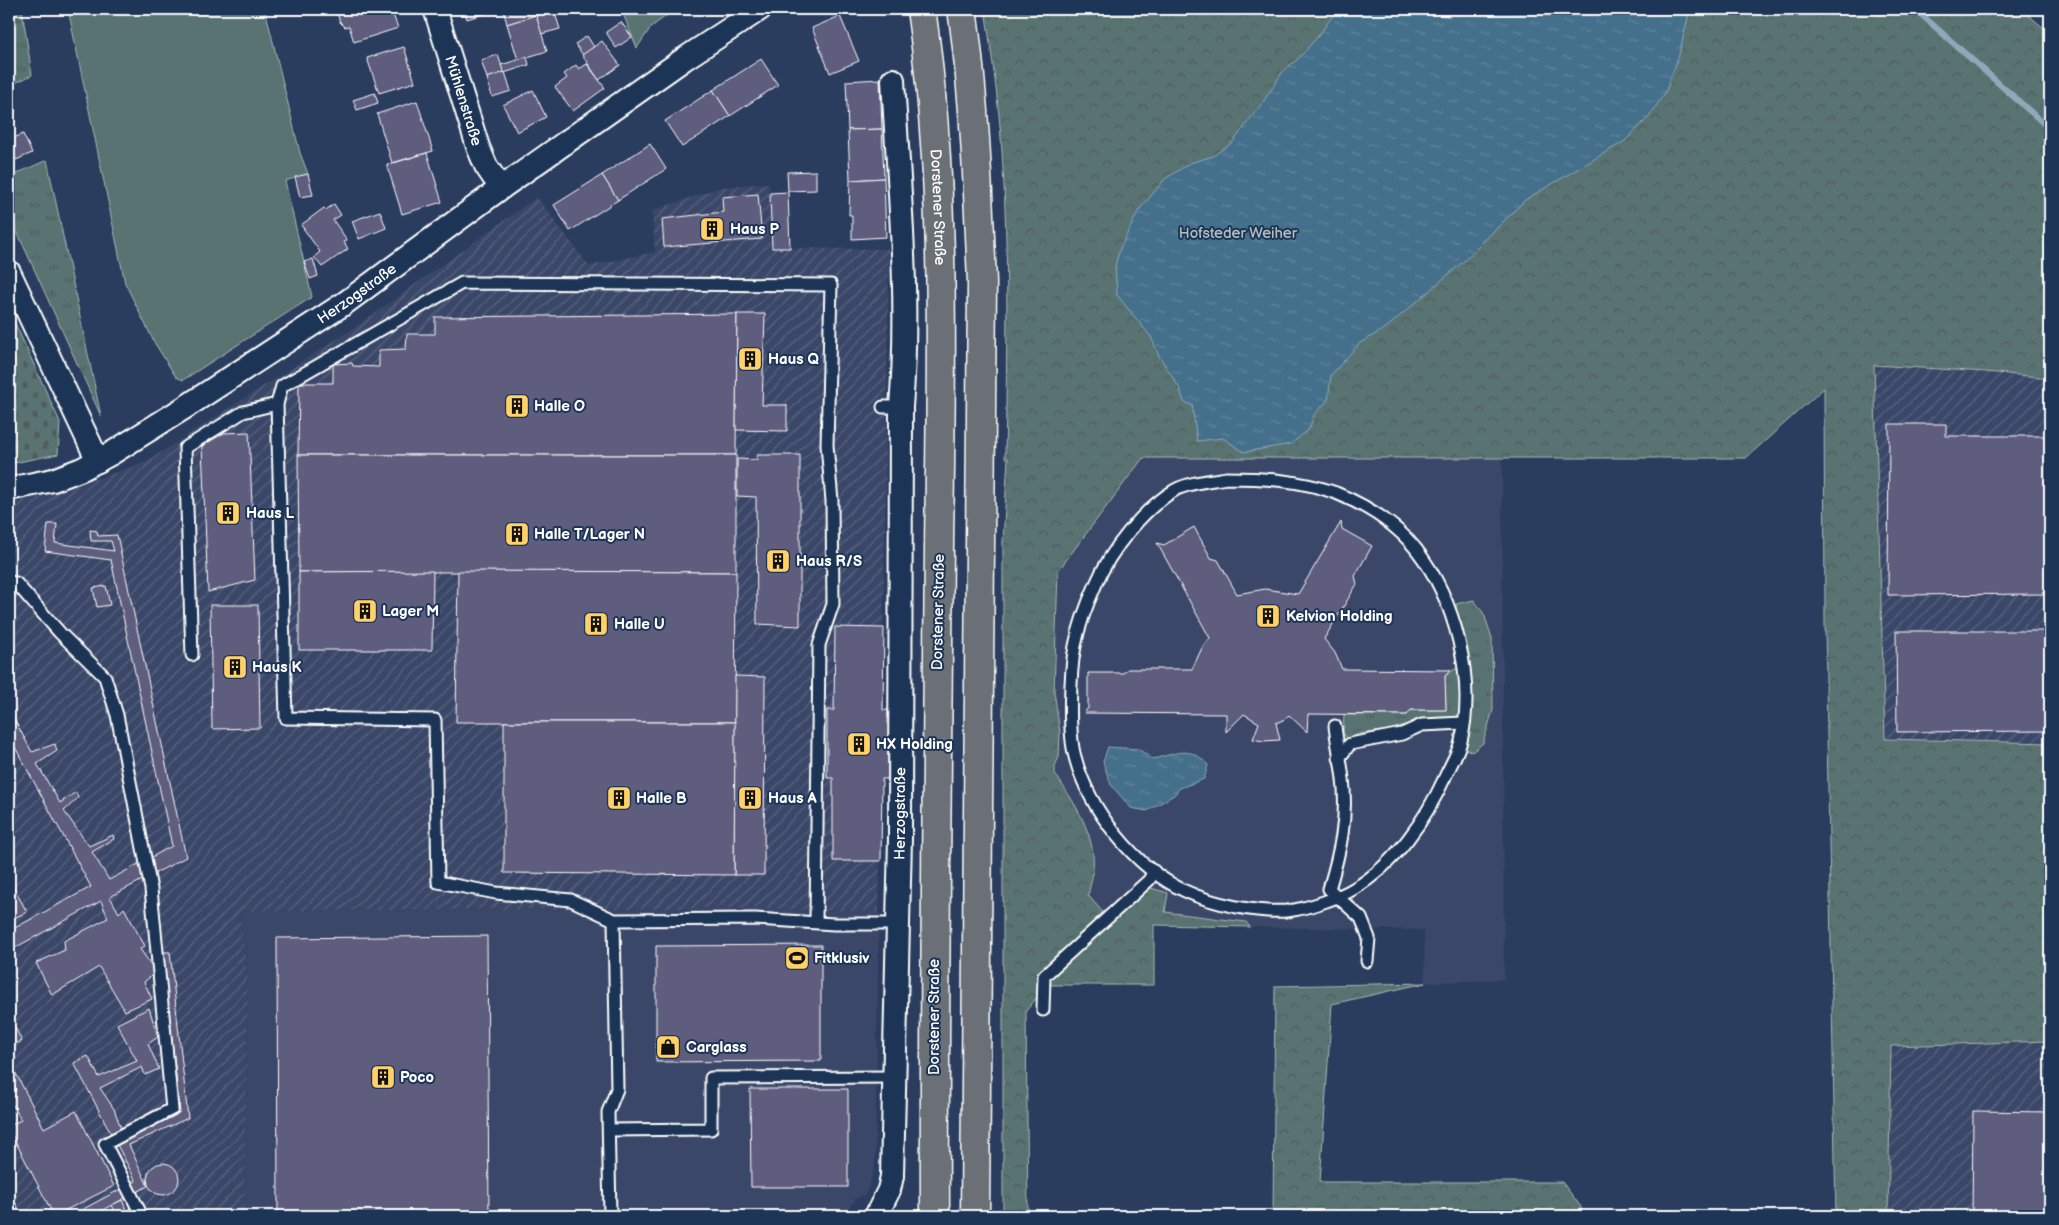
<svg xmlns="http://www.w3.org/2000/svg" width="2059" height="1225" font-family="'Balsamiq Sans',sans-serif">
  <style>
    .built { fill: #3a4768 }
    .industrial { fill: url(#industrial-furrows) }
    .grass { fill: url(#grass-tufts); stroke: #acb9b8 }
    .forest { fill: url(#forest-crowns); stroke: #acb9b8 }
    .cemetery { fill: url(#cemetery-stones); stroke: #acb9b8 }
    .garden { fill: #587371; stroke: #acb9b8 }
    .water { fill: url(#water-ripples); stroke: #8fa9ba }
    .lines { fill: none; stroke-linecap: round; stroke-linejoin: round }
    .stream { stroke: #8fa9ba; stroke-width: 6 }
    .building { fill: #5e5d7e; stroke: #fff }
    .lane-casing { stroke: #fff; stroke-width: 15 }
    .street-casing { stroke: #fff; stroke-width: 26 }
    .primary-casing { stroke: #fff; stroke-width: 31 }
    .lane { stroke: #1d3557; stroke-width: 11 }
    .street { stroke: #1d3557; stroke-width: 22 }
    .primary { stroke: #6a7074; stroke-width: 28 }
    .labels { text-anchor: middle; stroke-width: 4; stroke-linejoin: round; paint-order: stroke }
    .street-label { font-size: 15px; fill: #fff; stroke: #1d3557 }
    .poi-label { font-size: 15px; font-weight: bold; fill: #fff; stroke: #1d3557; text-anchor: start }
    .park-label { font-size: 15px; fill: #b4c0bf; stroke: #1d3557 }
  </style>
  <defs>
    <pattern id="industrial-furrows" width="10" height="10" patternUnits="userSpaceOnUse" patternTransform="scale(1.25)"><rect width="10" height="10" fill="#3a4768"/><path d="M-1 1l2-2M0 10L10 0M9 11l2-2" fill="none" stroke="#58637f"/></pattern>
    <pattern id="grass-tufts" width="24" height="20" patternUnits="userSpaceOnUse" patternTransform="scale(1.25)"><rect width="24" height="20" fill="#587371"/><path d="M3 7l-1-3M5 7V3M7 7l1-3M15 17l-1-3M17 17v-4M19 17l1-3" fill="none" stroke="#515c5b"/></pattern>
    <pattern id="forest-crowns" width="20" height="18" patternUnits="userSpaceOnUse" patternTransform="scale(1.25)"><rect width="20" height="18" fill="#587371"/><path d="M2 6a3 3 0 1 1 6 0M12 15a3 3 0 1 1 6 0" fill="none" stroke="#515c5b"/></pattern>
    <pattern id="cemetery-stones" width="16" height="16" patternUnits="userSpaceOnUse" patternTransform="scale(1.25)"><rect width="16" height="16" fill="#587371"/><path d="M2 7V4a2 2 0 0 1 4 0v3zM10 15v-3a2 2 0 0 1 4 0v3z" fill="#515c5b"/></pattern>
    <pattern id="water-ripples" width="26" height="14" patternUnits="userSpaceOnUse" patternTransform="scale(1.25)"><rect width="26" height="14" fill="#45708c"/><path d="M2 4q2-2 4 0t4 0M15 11q2-2 4 0t4 0" fill="none" stroke="#61859d"/></pattern>
  </defs>
  <rect width="100%" height="100%" fill="#2a3d5f"/>
  <filter id="ink" filterUnits="userSpaceOnUse"><feTurbulence type="fractalNoise" baseFrequency=".02" numOctaves="2"/><feDisplacementMap in="SourceGraphic" scale="10" xChannelSelector="R" yChannelSelector="G"/><feConvolveMatrix kernelMatrix="1 2 1 2 8 2 1 2 1" color-interpolation-filters="sRGB"/></filter>
  <g filter="url(#ink)">
    <g class="built">
      <path d="M1145 455 1502 457 1504 979 1425 983 1424 930 1250 927 1246 922 1165 912 1110 921 1088 895 1093 871 1074 803 1055 774V766L1059 757 1060 733 1054 691 1058 571Z"/>
      <path d="M759 908 879 912 875 1165 870 1184 865 1195 857 1197 843 1216H244L248 983 239 911Z"/>
    </g>
    <g class="industrial">
      <path d="M769 183 772 248 889 249 879 912 759 908 239 911 248 983 244 1216H9V504L70 488 146 462 357 326 537 197 589 266 655 252 652 211 721 187Z"/>
      <path d="M1874 365 1986 372 2050 378V743L1885 739Z"/>
      <path d="M2050 1041V1216H1888L1891 1046Z"/>
    </g>
    <g class="grass">
      <path d="M9 9H22L32 75 9 86Z"/>
      <path d="M47 160 101 416 9 214V177Z"/>
      <path d="M1474 600 1484 614 1492 638 1493 710 1483 743 1472 752 1464 748 1471 717 1416 719 1406 728 1358 734 1348 740 1343 733 1344 715H1407L1411 710H1446L1445 676 1455 669 1471 666 1458 625 1456 604Z"/>
    </g>
    <g class="forest">
      <path d="M985 9H2021L2050 33V378L1986 372 1874 365 1885 739 2050 743V1041L1891 1046 1888 1216H1836L1825 626 1824 388 1746 458H1143L1058 571 1054 691 1060 733 1059 757 1055 766V774C1074 802 1097 835 1093 872 1092 879 1090 887 1088 895L1110 921 1144 886 1168 893 1165 912 1246 922 1250 927 1154 925V985H1047L1026 1011 1028 1216H1003V541L1008 458H1005C1007 356 1009 254 1002 152 999 104 992 56 985 9Z"/>
      <path d="M1425 983 1332 1004 1320 1182H1562L1581 1207V1216H1273L1275 986Z"/>
    </g>
    <path class="cemetery" d="M9 310 60 422 58 454 9 464Z"/>
    <g class="garden">
      <path d="M68 9H265L300 153 308 174 285 181 312 297 183 380 176 377 154 342 125 283Z"/>
      <path d="M621 9H676L651 27 637 48Z"/>
    </g>
    <g class="water">
      <path d="M1343 9H1411L1450 17 1457 9H1690L1679 55 1666 91 1649 117 1625 141 1525 200 1464 261 1386 328 1360 343 1331 375 1328 400 1314 415 1309 429 1291 444 1244 452 1223 438 1197 441 1192 405 1184 402 1180 389 1159 356 1151 337 1117 295 1115 266 1120 248 1139 210 1165 179 1190 163 1213 156 1233 142 1265 99 1283 71 1298 59 1319 35 1334 14Z"/>
      <path d="M1108 747 1138 749 1153 759C1175 754 1190 744 1208 765L1204 779 1180 788 1174 795 1147 811 1131 808 1111 785 1103 762Z"/>
    </g>
    <g class="lines">
      <path class="stream" d="M1915 9 2050 129"/>
    </g>
    <g class="building">
      <path d="M338 9H391L398 28 354 42 349 26 345 27 340 22 337 13Z"/>
      <path d="M464 9H500L467 19Z"/>
      <path d="M503 9H534L536 15 507 24Z"/>
      <path d="M554 10 560 29 541 34 536 15Z"/>
      <path d="M536 15 547 51 518 60 507 24Z"/>
      <path d="M840 16 859 61 830 73 812 28Z"/>
      <path d="M621 22 632 37 616 48 606 32Z"/>
      <path d="M587 36 594 47 583 55 575 44Z"/>
      <path d="M602 41 620 65 599 80 582 55Z"/>
      <path d="M404 47 415 82 379 93 367 58Z"/>
      <path d="M498 55 504 73 487 78 481 60Z"/>
      <path d="M527 57 529 65 504 73 501 65Z"/>
      <path d="M761 59 778 85 730 116 713 90Z"/>
      <path d="M587 64 605 88 573 111 555 87 567 78 564 74 576 65 579 69Z"/>
      <path d="M505 72 511 91 492 97 487 78Z"/>
      <path d="M880 79 882 129 848 130 846 81Z"/>
      <path d="M533 90 546 117 517 132 503 105Z"/>
      <path d="M713 90 730 116 682 147 665 121Z"/>
      <path d="M375 93 378 103 357 110 353 100Z"/>
      <path d="M417 101 433 151 392 163 377 114Z"/>
      <path d="M9 102 15 115 9 118Z"/>
      <path d="M882 129 884 178 850 180 848 130Z"/>
      <path d="M23 134 32 153 16 160 9 140Z"/>
      <path d="M650 144 666 169 618 200 602 175Z"/>
      <path d="M427 153 442 202 402 214 387 165Z"/>
      <path d="M816 171V190L788 191 787 172Z"/>
      <path d="M308 174 313 195 300 197 295 177Z"/>
      <path d="M602 175 618 200 570 231 554 205Z"/>
      <path d="M884 178 886 237 852 239V215H849L850 180Z"/>
      <path d="M788 192 790 248H772L770 193Z"/>
      <path d="M758 194 762 239 664 247 662 219 723 212 722 197Z"/>
      <path d="M334 204 341 215 333 220 347 240 344 242 348 249 322 267 314 257 320 252 301 225 324 208 326 210Z"/>
      <path d="M380 211 386 228 359 239 352 221Z"/>
      <path d="M313 259 318 276 310 279 304 262Z"/>
      <path d="M737 314 736 455H298L299 383H333V364L352 363 353 366 379 367V350L406 349 407 334H435V317Z"/>
      <path d="M737 314H765L762 405H787V431L736 430Z"/>
      <path d="M1889 424H1946V436H2050V594L1888 595Z"/>
      <path d="M249 432 255 580 208 592 202 446 224 433Z"/>
      <path d="M298 455H736V572H299Z"/>
      <path d="M757 455H800V626L757 624 756 497 737 496V459L757 460Z"/>
      <path d="M1341 522 1342 529 1372 546 1355 576 1357 584 1324 639 1335 653 1342 669 1451 670 1445 676 1446 710H1411L1407 715 1308 714 1307 732 1289 715 1283 720 1276 723 1280 740 1263 741 1253 739 1259 723 1244 714 1226 732V714L1084 713 1088 708V673H1123L1128 669H1192L1202 648 1210 638 1157 543 1164 545 1194 527 1211 558 1218 560 1237 594 1265 589 1298 594Z"/>
      <path d="M48 524H57L55 543 114 551 111 541H91L90 530 97 531 98 536 117 535 186 857 110 897 119 913 124 908 145 946 140 949 156 972 144 982 152 999 125 1011 99 967 52 995 36 963 65 950 64 941 108 918 101 901 9 951V931L91 887 9 736V710L32 752 55 744 57 751 37 764 60 803 76 792 78 798 64 811 89 846 113 835 114 839 92 852 109 880 172 846 111 560 45 551Z"/>
      <path d="M433 571 432 650H299V572Z"/>
      <path d="M458 571 736 572 735 722H456Z"/>
      <path d="M106 586 110 605 97 607 93 588Z"/>
      <path d="M210 605H258L260 728 212 729Z"/>
      <path d="M835 627 884 628 883 710H892L891 779H882L881 861H833V778H827V710H834Z"/>
      <path d="M1896 631H2050V731L1897 732Z"/>
      <path d="M735 676 765 677 764 875H734Z"/>
      <path d="M504 722H735L734 875 504 873Z"/>
      <path d="M9 879 27 912 12 919 9 913Z"/>
      <path d="M487 936 489 1216H278L277 938Z"/>
      <path d="M821 945V1061L656 1062V946Z"/>
      <path d="M162 952H170L188 1118 129 1145 148 1186 91 1216H70L136 1181 74 1063 88 1056 99 1077 137 1061 117 1024 149 1008 158 1037 148 1044 159 1069 145 1075 142 1067 100 1088 114 1109 125 1139 180 1112Z"/>
      <path d="M9 1016 22 1041 9 1047Z"/>
      <path d="M9 1060 44 1128 76 1111 114 1186 54 1216 9 1129V1126L21 1120 13 1105 9 1108V1094L16 1090 9 1077Z"/>
      <path d="M750 1089H848V1187H751Z"/>
      <path d="M1973 1111 2050 1112V1216H1972Z"/>
      <circle cx="163" cy="1179" r="16"/>
      <path d="M9 1190 22 1216H9Z"/>
      <path d="M122 1200 129 1216H117L112 1205Z"/>
    </g>
    <g class="lines">
      <defs>
        <g id="lane">
          <path d="M883 407H901"/>
          <path d="M1226 478C1264 478 1300 480 1336 493 1365 505 1396 524 1416 549 1455 599 1476 679 1461 741 1458 753 1450 766 1445 777 1426 819 1395 864 1355 888 1339 898 1306 909 1287 911 1256 913 1213 904 1185 891 1135 868 1089 810 1075 757 1068 733 1070 672 1075 646 1079 625 1087 604 1096 584 1110 551 1143 509 1175 490 1190 482 1210 481 1226 478Z"/>
          <path d="M9 582 16 583 60 633 105 677 117 715 151 889 172 1109 105 1144 142 1216"/>
          <path d="M192 655 185 448 243 412 277 404"/>
          <path d="M1335 726C1337 744 1341 761 1343 779 1348 818 1340 852 1329 889L1361 918 1369 938 1367 961"/>
          <path d="M1339 758 1350 744 1402 734 1422 725 1463 723"/>
          <path d="M816 922 819 645 833 604 832 501 827 445 831 285 462 283 282 386 277 404 286 718 435 720 438 882 496 893 571 900 614 920 755 919 834 924H897"/>
          <path d="M1043 1010 1044 976 1149 880 1154 871"/>
          <path d="M609 1130 711 1129V1078L895 1077"/>
          <path d="M610 1216 608 1112 617 1089 614 920"/>
        </g>
        <g id="street">
          <path id="s1" d="M435 9 478 147 486 166 501 188"/>
          <path d="M9 272 98 461"/>
          <path id="s2" d="M9 489 53 480 82 469 112 453 184 408 345 303 501 188 684 59 760 9"/>
          <path id="s3" d="M876 1216 889 1190 892 1176 900 839 901 407C910 299 899 189 893 80"/>
        </g>
        <g id="primary">
          <path id="s4" d="M921 9C947 187 941 369 939 548 937 771 934 994 935 1216"/>
          <path d="M962 9C975 99 978 191 982 282L975 1216"/>
        </g>
      </defs>
      <use href="#lane" class="lane-casing"/>
      <use href="#street" class="street-casing"/>
      <use href="#primary" class="primary-casing"/>
      <use href="#lane" class="lane"/>
      <use href="#street" class="street"/>
      <use href="#primary" class="primary"/>
    </g>
  </g>
  <defs>
    <symbol id="building-square" viewBox="-11 -11 22 22"><rect x="-9" y="-9" width="18" height="18" rx="4" fill="#ffd166" stroke="#1d3557"/><path d="M-4-6H4V6H1V3H-1V6H-4ZM-2.5-4.3h1.7v1.8h-1.7ZM.8-4.3h1.7v1.8H.8ZM-2.5-1h1.7V.8h-1.7ZM.8-1h1.7V.8H.8Z" fill="#111"/></symbol>
    <symbol id="stadium-square" viewBox="-11 -11 22 22"><rect x="-9" y="-9" width="18" height="18" rx="4" fill="#ffd166" stroke="#1d3557"/><path d="M0-5a6.5 5 0 1 0 0 10a6.5 5 0 1 0 0-10ZM-3.5-1.8h7v3.6h-7Z" fill="#111"/></symbol>
    <symbol id="shop-square" viewBox="-11 -11 22 22"><rect x="-9" y="-9" width="18" height="18" rx="4" fill="#ffd166" stroke="#1d3557"/><path d="M-5-2.5h2.3a2.7 3.5 0 0 1 5.4 0H5L5.5 6h-11ZM-1.5-2.5h3a1.5 2.3 0 0 0-3 0Z" fill="#111"/></symbol>
  </defs>
  <g fill-rule="evenodd">
    <use href="#building-square" x="698" y="215" width="28" height="28"/>
    <use href="#building-square" x="736" y="345" width="28" height="28"/>
    <use href="#building-square" x="503" y="392" width="28" height="28"/>
    <use href="#building-square" x="214" y="499" width="28" height="28"/>
    <use href="#building-square" x="503" y="520" width="28" height="28"/>
    <use href="#building-square" x="764" y="547" width="28" height="28"/>
    <use href="#building-square" x="351" y="597" width="28" height="28"/>
    <use href="#building-square" x="1254" y="602" width="28" height="28"/>
    <use href="#building-square" x="582" y="610" width="28" height="28"/>
    <use href="#building-square" x="221" y="653" width="28" height="28"/>
    <use href="#building-square" x="845" y="730" width="28" height="28"/>
    <use href="#building-square" x="605" y="784" width="28" height="28"/>
    <use href="#building-square" x="736" y="784" width="28" height="28"/>
    <use href="#stadium-square" x="783" y="944" width="28" height="28"/>
    <use href="#shop-square" x="654" y="1033" width="28" height="28"/>
    <use href="#building-square" x="369" y="1063" width="28" height="28"/>
  </g>
  <g class="labels">
    <g class="street-label">
      <text dy="5" stroke="none"><textPath href="#s1" startOffset="96">Mühlenstraße</textPath></text>
      <text dy="5" stroke="none"><textPath href="#s4" startOffset="199">Dorstener Straße</textPath></text>
      <text dy="5" stroke="none"><textPath href="#s2" startOffset="402">Herzogstraße</textPath></text>
      <text transform="translate(938 612) rotate(-89)" y="5">Dorstener Straße</text>
      <text dy="5" stroke="none"><textPath href="#s3" startOffset="406">Herzogstraße</textPath></text>
      <text transform="translate(934 1017) rotate(-90)" y="5">Dorstener Straße</text>
    </g>
    <g class="poi-label">
      <text x="730" y="234">Haus P</text>
      <text x="768" y="364">Haus Q</text>
      <text x="534" y="411">Halle O</text>
      <text x="246" y="518">Haus L</text>
      <text x="534" y="539">Halle T/Lager N</text>
      <text x="796" y="566">Haus R/S</text>
      <text x="382" y="616">Lager M</text>
      <text x="1286" y="621">Kelvion Holding</text>
      <text x="614" y="629">Halle U</text>
      <text x="252" y="672">Haus K</text>
      <text x="876" y="749">HX Holding</text>
      <text x="636" y="803">Halle B</text>
      <text x="768" y="803">Haus A</text>
      <text x="814" y="963">Fitklusiv</text>
      <text x="686" y="1052">Carglass</text>
      <text x="400" y="1082">Poco</text>
    </g>
    <g class="park-label">
      <text x="1238" y="238">Hofsteder Weiher</text>
    </g>
  </g>
  <rect width="2059" height="1225" fill="none" stroke="#1d3557" stroke-width="30"/>
  <rect x="15" y="15" width="2029" height="1195" fill="none" stroke="#fff" stroke-width="2" filter="url(#ink)"/>
</svg>
